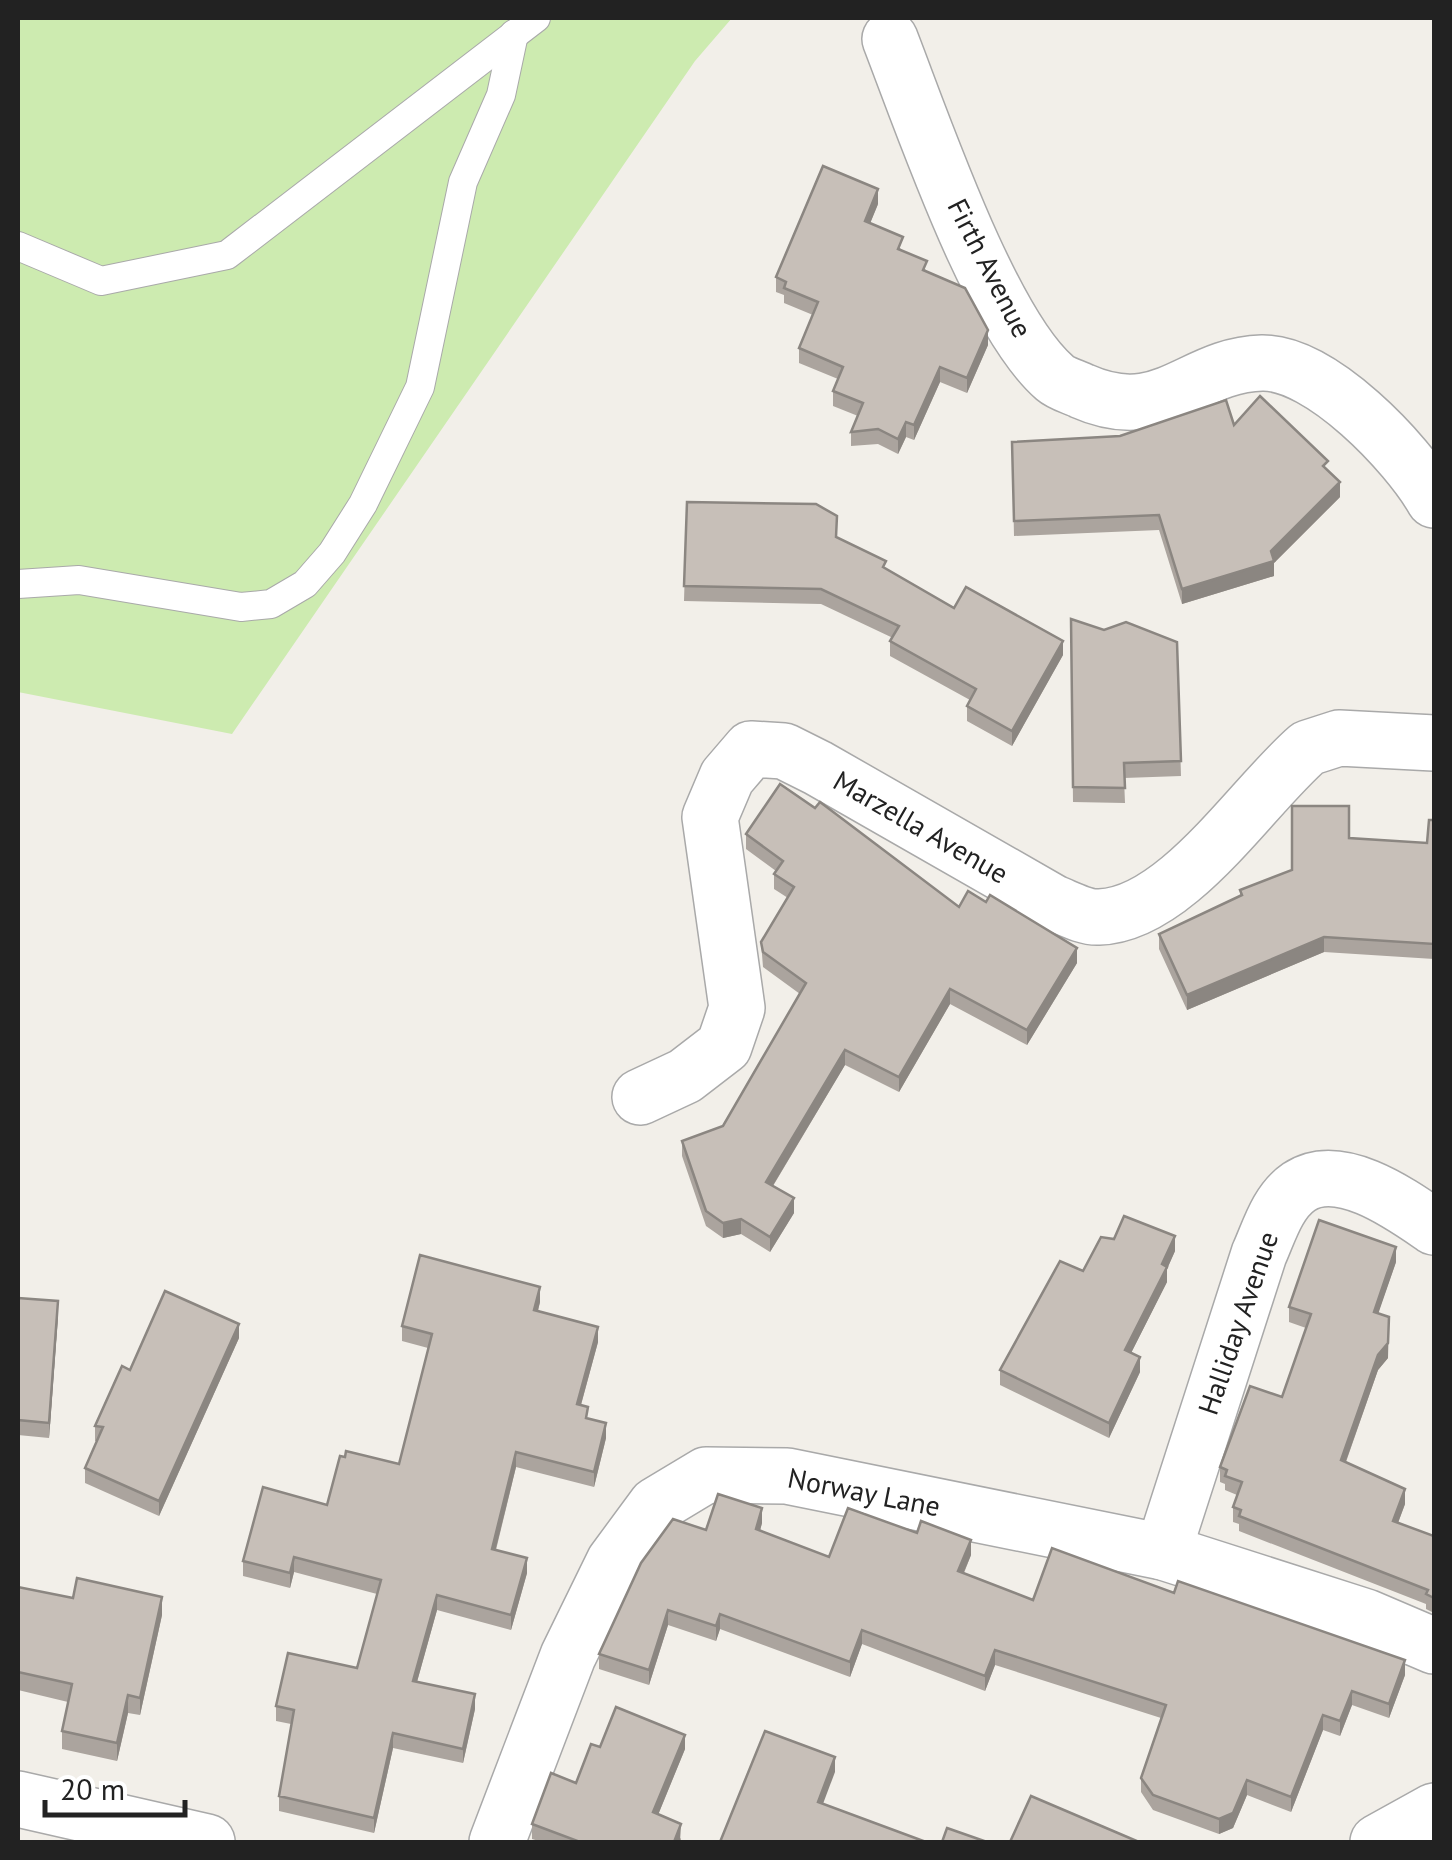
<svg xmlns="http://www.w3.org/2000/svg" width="1452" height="1860" font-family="'PT Sans',sans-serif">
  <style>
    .grass { fill: #cdebb0 }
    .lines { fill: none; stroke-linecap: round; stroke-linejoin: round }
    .lane-casing { stroke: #a9a9a9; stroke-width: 30 }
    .street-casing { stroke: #a9a9a9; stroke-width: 58 }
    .lane { stroke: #fff; stroke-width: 28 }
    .street { stroke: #fff; stroke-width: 55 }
    .wall { fill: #aba49e }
    .shaded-wall { fill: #8b8681 }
    .building { fill: #c7bfb8; stroke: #8b8681; stroke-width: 2.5 }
    .labels { text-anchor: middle; stroke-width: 8; stroke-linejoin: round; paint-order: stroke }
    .street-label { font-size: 28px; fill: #222; stroke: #fff }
  </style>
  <rect width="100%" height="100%" fill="#f2efe9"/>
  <path class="grass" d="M18 18H732L695 61 232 734 18 692Z"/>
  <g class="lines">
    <defs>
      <g id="lane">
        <path d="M18 246 101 281 227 255 536 18"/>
        <path d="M18 584 79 580 241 607 271 604 305 584 332 553 363 504 420 387 463 182 501 95 514 34"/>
      </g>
      <g id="street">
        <path d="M890 39C923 124 990 322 1055 378 1062 384 1074 387 1082 391 1163 427 1190 365 1262 363 1321 362 1407 453 1434 500"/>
        <path d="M640 1097 685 1076 724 1046 737 1008 710 817 727 777 751 749 784 751 818 768 1054 903C1067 908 1085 918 1099 917 1177 915 1252 796 1308 748L1339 738 1434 743"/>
        <path d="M1163 1552 1259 1254C1269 1232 1277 1202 1299 1187 1340 1160 1402 1205 1434 1227"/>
        <path d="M18 1799 207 1842"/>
        <path d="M497 1842 568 1656 614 1562 656 1505 706 1475 787 1476 1163 1552 1366 1617 1434 1646"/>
        <path d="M1378 1842 1434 1811"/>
      </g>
    </defs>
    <use href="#lane" class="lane-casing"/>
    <use href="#street" class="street-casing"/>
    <use href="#lane" class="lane"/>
    <use href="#street" class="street"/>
  </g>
  <g class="wall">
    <path d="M878 204 870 223 927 271 988 345 967 393 940 382 914 440 906 437 898 454 878 444 851 446V432L858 416 833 406V391L838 379 799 363V348L813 315 784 303V295L776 292V277Z"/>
    <path d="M1234 425 1328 470 1340 497 1274 563V576L1182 604 1159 530 1014 536 1012 442 1120 436Z"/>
    <path d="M687 502 837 537 886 569 954 608 1063 655 1012 746 967 721V706L970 700 890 656V641L893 638 821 604 684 601Z"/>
    <path d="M1071 619 1104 630 1177 642 1181 776 1124 778 1125 803 1073 802Z"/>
    <path d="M1434 820V959L1324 952 1187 1010 1159 949V934L1240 896V890L1292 870 1349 838 1427 843Z"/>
    <path d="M746 834 959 907 1077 963 1027 1045 950 1004 899 1092 845 1065 773 1186 794 1213 770 1252 741 1234 723 1238 706 1226 682 1156V1141L723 1126 800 994 763 967 761 942 788 898 774 889V874L776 871 746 849Z"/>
    <path d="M1114 1239 1175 1251 1167 1269V1282L1131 1353 1140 1372 1109 1438 1000 1385V1370L1083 1271Z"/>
    <path d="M1396 1262 1378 1313 1388 1358 1378 1370 1346 1462 1405 1504 1398 1523 1434 1536V1613L1426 1609V1604L1239 1531V1524L1233 1522V1507L1237 1495 1225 1490V1484L1220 1482V1467L1282 1397 1306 1328 1289 1322V1307Z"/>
    <path d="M18 1298 58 1316 49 1438 18 1435Z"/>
    <path d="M540 1302 538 1311 598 1342 581 1405 588 1419 606 1438 594 1487 516 1467 496 1550 527 1573 511 1630 437 1610 417 1682 475 1709 463 1763 393 1748 374 1833 279 1811V1796L291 1724 276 1721V1706L357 1668 377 1594 294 1572 290 1588 243 1576V1561L327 1505 399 1464 428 1348 402 1341V1326Z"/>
    <path d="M239 1338 159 1516 85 1483V1468L97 1441H95V1426L130 1370Z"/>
    <path d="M762 1523 760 1531 829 1557 971 1555 964 1573 1033 1600 1174 1593 1405 1675 1389 1718 1352 1705 1340 1736 1323 1730 1291 1812 1247 1795 1233 1828 1219 1834 1153 1810 1141 1792V1778L1161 1718 995 1665 985 1691 862 1644 850 1677 720 1629 716 1641 668 1625 649 1685 599 1669V1654L706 1530Z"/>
    <path d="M18 1587 162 1615 140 1715 128 1713 117 1761 62 1749V1731L68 1702 18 1690Z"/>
    <path d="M600 1747 685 1749 658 1815 681 1839 680 1842H542L532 1839V1824L576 1783Z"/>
  </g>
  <g class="shaded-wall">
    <path d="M878 189V204L865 236V221Z"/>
    <path d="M988 330V345L967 393V378Z"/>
    <path d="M940 367V382L914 440V425Z"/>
    <path d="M906 422V437L898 454V439Z"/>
    <path d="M1340 482V497L1274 563V576L1182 604V589L1271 551Z"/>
    <path d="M1063 641V655L1012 746V731Z"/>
    <path d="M1324 937V952L1187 1010V995Z"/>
    <path d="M1077 948V963L1027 1045V1030Z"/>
    <path d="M950 989V1004L899 1092V1077Z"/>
    <path d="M845 1050V1065L766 1197V1182Z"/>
    <path d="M794 1198V1213L770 1252V1237Z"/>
    <path d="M741 1219V1234L723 1238V1223Z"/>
    <path d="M1175 1236V1251L1167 1269V1282L1125 1365V1350Z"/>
    <path d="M1396 1247V1262L1374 1326V1312Z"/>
    <path d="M540 1287V1302L534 1325V1310Z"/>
    <path d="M58 1301V1316L49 1438V1423Z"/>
    <path d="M1389 1317 1388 1358 1378 1370 1341 1475V1460Z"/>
    <path d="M239 1324V1338L159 1516V1501Z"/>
    <path d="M598 1327V1342L577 1419V1404Z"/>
    <path d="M1140 1357V1372L1109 1438V1423Z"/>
    <path d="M606 1423V1438L594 1487V1472Z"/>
    <path d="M516 1452V1467L492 1564V1549Z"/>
    <path d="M1405 1489V1504L1393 1536V1521Z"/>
    <path d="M762 1508V1523L756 1544V1529Z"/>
    <path d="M971 1540V1555L958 1586V1571Z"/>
    <path d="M294 1557V1572L290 1588V1573Z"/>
    <path d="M527 1558V1573L511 1630V1615Z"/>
    <path d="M437 1595V1610L413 1696V1681Z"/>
    <path d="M162 1597V1615L140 1715V1698Z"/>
    <path d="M668 1610V1625L649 1685V1670Z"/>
    <path d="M720 1614V1629L716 1641V1626Z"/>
    <path d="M862 1630V1644L850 1677V1662Z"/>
    <path d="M995 1650V1665L985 1691V1676Z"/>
    <path d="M1405 1660V1675L1389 1718V1704Z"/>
    <path d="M1352 1691V1705L1340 1736V1721Z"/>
    <path d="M475 1694V1709L463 1763V1749Z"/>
    <path d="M128 1695V1713L117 1761V1743Z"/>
    <path d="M1323 1715V1730L1291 1812V1797Z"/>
    <path d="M393 1733V1748L374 1833V1818Z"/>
    <path d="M685 1735V1749L653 1827V1812Z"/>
    <path d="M835 1757V1772L818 1817V1802Z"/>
    <path d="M1247 1780V1795L1233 1828 1219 1834V1819Z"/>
    <path d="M681 1824 680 1842H674Z"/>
  </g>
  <g class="building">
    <path d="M823 166 878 189 865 221 903 237 898 249 927 261 923 270 965 288 988 330 967 378 940 367 914 425 906 422 898 439 878 429 851 432 863 403 833 391 843 367 799 348 818 302 784 288 786 282 776 277Z"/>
    <path d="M1260 396 1328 461 1323 466 1340 482 1271 551 1274 561 1182 589 1159 515 1014 521 1012 442 1120 436 1226 400 1234 425Z"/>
    <path d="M687 502 816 504 837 516 836 537 886 561 883 567 954 608 966 587 1063 641 1012 731 967 706 976 689 890 641 899 626 821 589 684 586Z"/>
    <path d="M1071 619 1104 630 1126 622 1177 642 1181 761 1124 763 1125 788 1073 787Z"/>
    <path d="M780 784 815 808 820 802 959 907 968 891 986 902 990 895 1077 948 1027 1030 950 989 899 1077 845 1050 766 1182 794 1198 770 1237 741 1219 723 1223 706 1211 682 1141 723 1126 806 983 763 952 761 942 794 887 774 874 783 861 746 834Z"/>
    <path d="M1292 806H1349V838L1427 843 1429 820H1434V944L1324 937 1187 995 1159 934 1242 895 1240 890 1292 870Z"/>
    <path d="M1124 1216 1175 1236 1162 1264 1167 1267 1125 1350 1140 1357 1109 1423 1000 1370 1060 1261 1083 1271 1101 1237 1114 1239Z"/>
    <path d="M1319 1220 1396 1247 1374 1312 1389 1317 1388 1343 1378 1355 1341 1460 1405 1489 1393 1521 1434 1536V1598L1426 1594 1428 1590 1239 1516 1241 1510 1233 1507 1242 1482 1225 1476 1227 1470 1220 1467 1250 1386 1282 1397 1311 1314 1289 1307Z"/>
    <path d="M420 1255 540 1287 534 1310 598 1327 577 1404 588 1407 586 1418 606 1423 594 1472 516 1452 492 1549 527 1558 511 1615 437 1595 413 1681 475 1694 463 1749 393 1733 374 1818 279 1796 294 1710 276 1706 288 1653 357 1668 381 1580 294 1557 290 1573 243 1561 263 1487 327 1505 340 1456 345 1457 346 1451 399 1464 432 1334 402 1326Z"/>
    <path d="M165 1291 239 1324 159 1501 85 1468 103 1427 95 1426 122 1366 130 1370Z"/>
    <path d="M18 1298 58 1301 49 1423 18 1420Z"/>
    <path d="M718 1494 762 1508 756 1529 829 1557 848 1508 917 1533 921 1521 971 1540 958 1571 1033 1600 1052 1548 1174 1593 1178 1581 1405 1660 1389 1704 1352 1691 1340 1721 1323 1715 1291 1797 1247 1780 1233 1813 1219 1819 1153 1795 1141 1778 1166 1705 995 1650 985 1676 862 1630 850 1662 720 1614 716 1626 668 1610 649 1670 599 1654 641 1563 673 1519 706 1530Z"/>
    <path d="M77 1578 162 1597 140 1698 128 1695 117 1743 62 1731 72 1684 18 1672V1587L73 1598Z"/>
    <path d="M616 1707 685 1735 653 1812 681 1824 674 1842H580L532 1824 551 1773 576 1783 591 1744 600 1747Z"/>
    <path d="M765 1731 835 1757 818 1802 926 1842H720Z"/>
    <path d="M1031 1796 1139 1842H1010Z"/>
    <path d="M947 1828 987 1842H942Z"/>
  </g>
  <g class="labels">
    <g class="street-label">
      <text transform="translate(990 268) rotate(63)" y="10">Firth Avenue</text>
      <text transform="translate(921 827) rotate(30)" y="10">Marzella Avenue</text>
      <text transform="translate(1238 1323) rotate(-71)" y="10">Halliday Avenue</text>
      <text transform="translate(864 1492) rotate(11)" y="10">Norway Lane</text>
    </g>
  </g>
  <rect width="1452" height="1860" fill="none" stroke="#222222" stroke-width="40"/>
  <path d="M45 1800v15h140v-15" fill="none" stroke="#222222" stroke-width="5"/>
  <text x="60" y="1800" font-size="30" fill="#222222" stroke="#ffffff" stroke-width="8" paint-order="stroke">20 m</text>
</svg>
